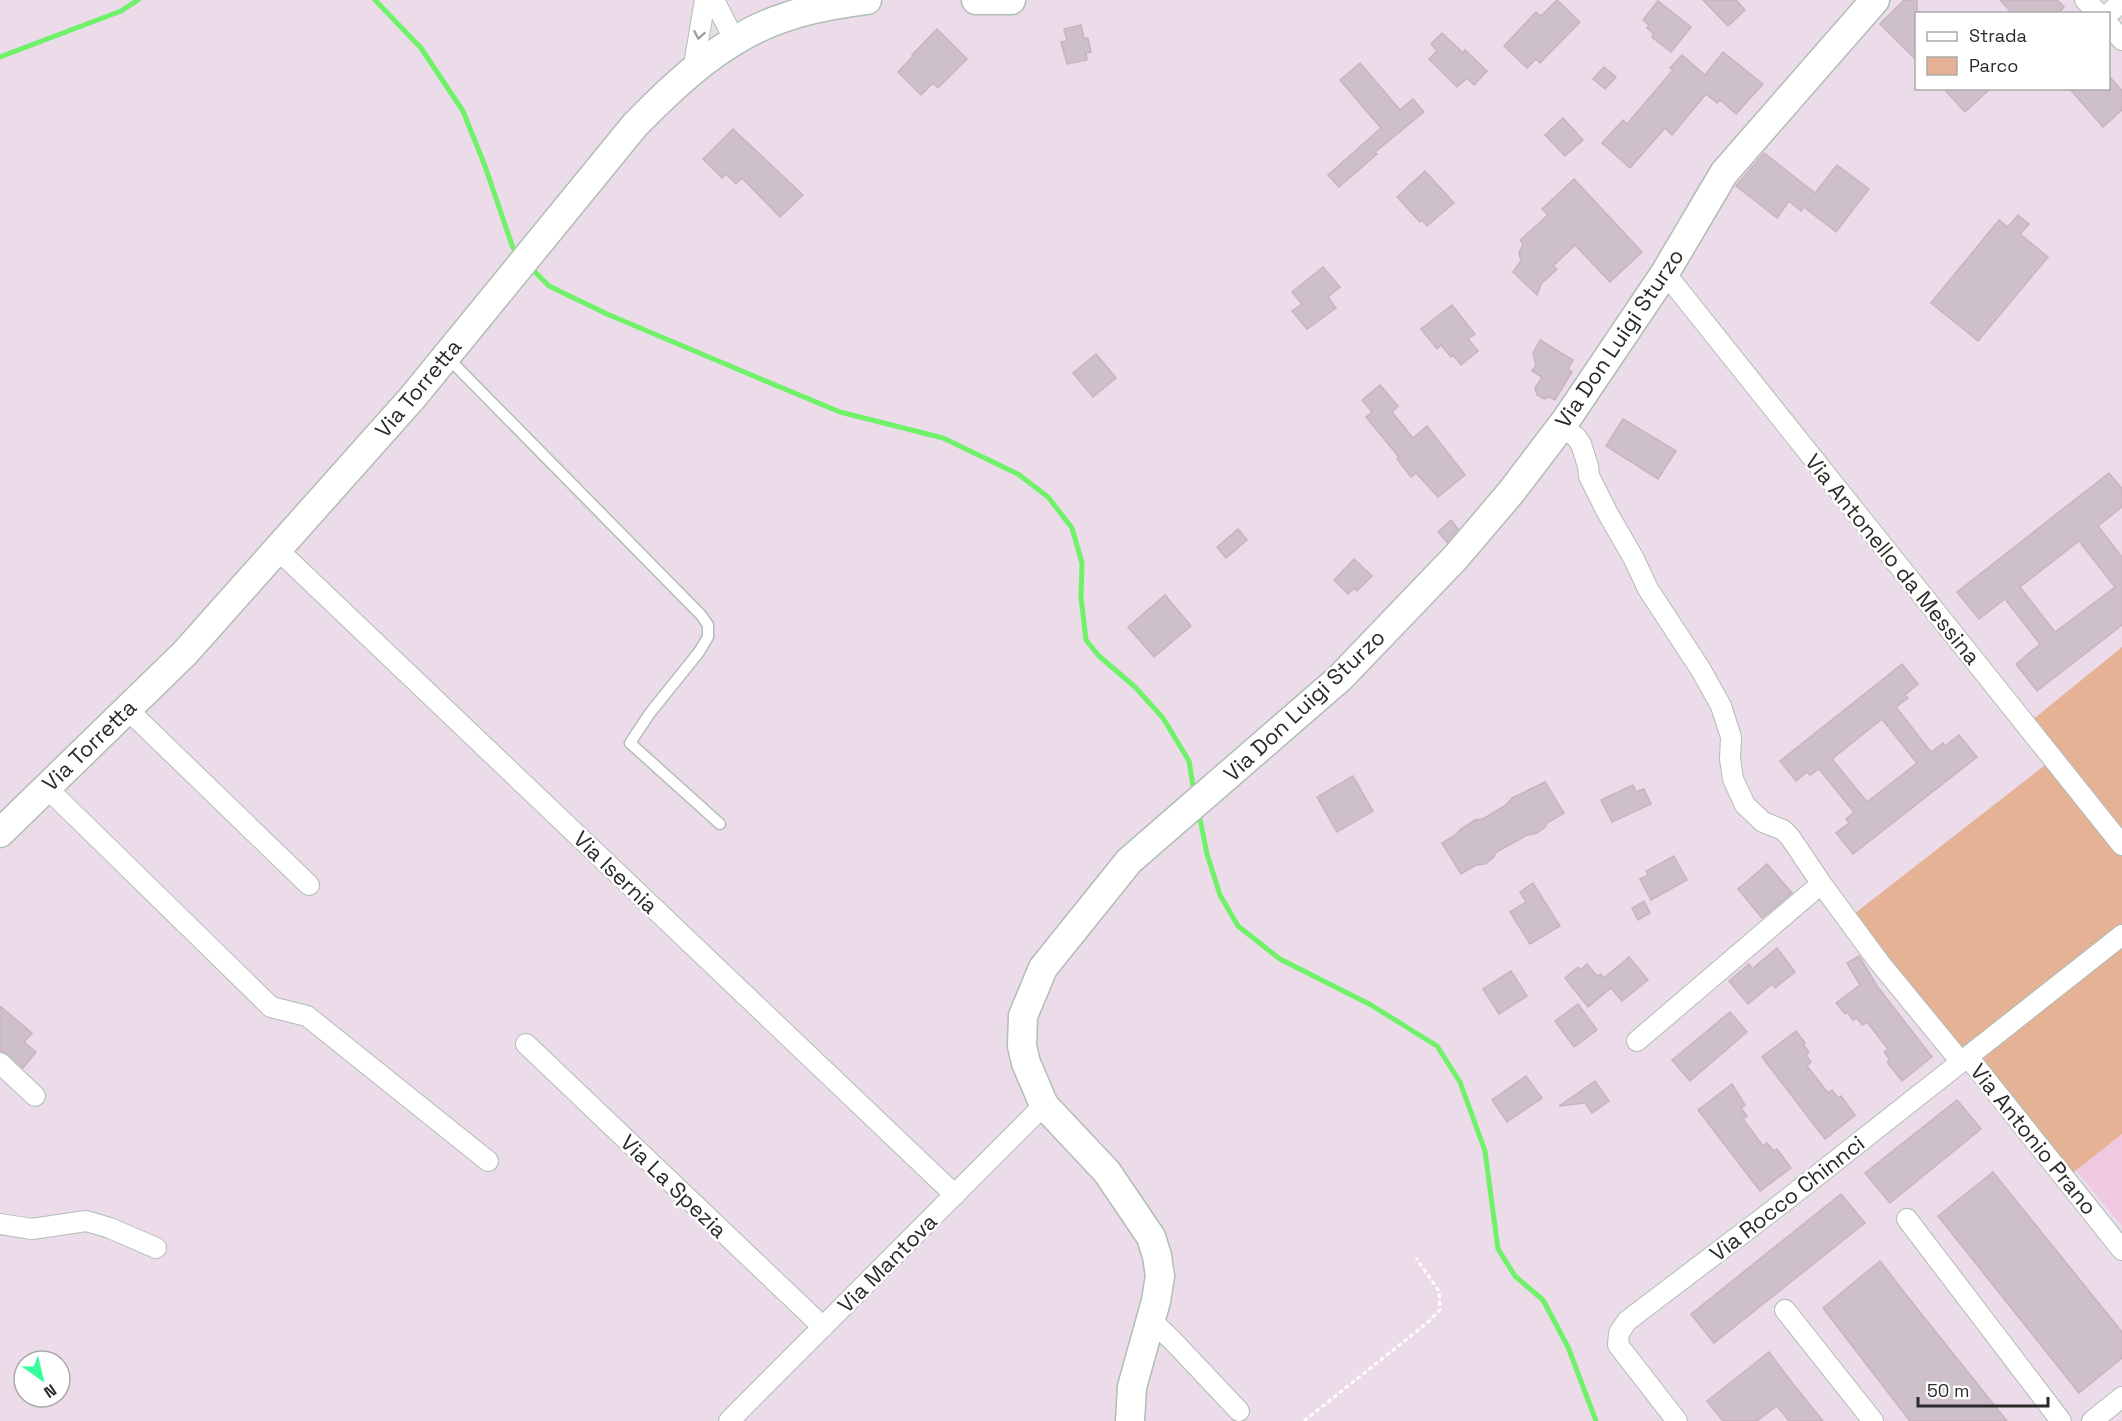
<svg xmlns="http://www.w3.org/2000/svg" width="2122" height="1421" font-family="'Space Grotesk',sans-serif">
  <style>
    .education { fill: #efc9e1 }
    .green { fill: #e5b295 }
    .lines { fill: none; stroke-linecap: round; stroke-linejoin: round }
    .stream { stroke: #6ff26a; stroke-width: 5 }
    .building { fill: #cec0ca; stroke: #c8b4c1; stroke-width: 1.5; fill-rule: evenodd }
    .lane-casing { stroke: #afbeb7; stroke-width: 13 }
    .street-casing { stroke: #afbeb7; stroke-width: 22 }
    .secondary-casing { stroke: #afbeb7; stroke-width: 31 }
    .path { stroke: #fff; stroke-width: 3; stroke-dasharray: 4.5 3; stroke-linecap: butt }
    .lane { stroke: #fff; stroke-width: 10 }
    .street { stroke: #fff; stroke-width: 20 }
    .secondary { stroke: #fff; stroke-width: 28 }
    .oneway { stroke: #9f9f9f }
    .labels { text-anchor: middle; stroke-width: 5; stroke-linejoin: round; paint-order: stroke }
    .street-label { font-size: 22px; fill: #2a2a2a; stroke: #fff }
  </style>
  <rect width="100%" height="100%" fill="#ecdbe8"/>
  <path class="education" d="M2122 1134V1226L2076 1170Z"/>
  <path class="green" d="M2122 647V1134L2065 1179 1854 914 2053 759 2026 725Z"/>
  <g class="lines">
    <g class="stream">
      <path d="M375 0 421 48 463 111 485 166 513 248"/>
      <path d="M0 57 121 11 138 0"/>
      <path d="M535 272 549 286 607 314 749 374 840 412 943 438 1018 474 1048 497 1072 528 1082 563 1081 597 1086 640 1099 656 1135 687 1163 718 1189 761 1193 785"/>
      <path d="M1200 819 1207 854 1220 895 1238 926 1280 959 1371 1005 1437 1046 1460 1082 1485 1151 1498 1249 1515 1276 1543 1300 1568 1347 1596 1421"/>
    </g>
  </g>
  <g class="building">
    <path d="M1557 0 1580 22 1540 63 1536 59 1527 68 1504 46 1536 12 1541 16Z"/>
    <path d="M1703 0H1736L1745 10 1728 26Z"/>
    <path d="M1904 0H1917V61L1880 24Z"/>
    <path d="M2000 0H2057L2064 7 2057 14H2013Z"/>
    <path d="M1658 1 1691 27 1671 52 1652 37 1654 34 1647 28 1649 25 1643 20Z"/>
    <path d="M1081 25 1084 39 1088 38 1091 52 1086 53 1087 60 1067 64 1061 42 1067 41 1064 29Z"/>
    <path d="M937 29 967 59 938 88 933 83 921 95 898 72 913 56 912 55Z"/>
    <path d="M1442 33 1463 53 1465 50 1487 71 1474 85 1467 78 1457 87 1429 59 1437 51 1431 44Z"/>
    <path d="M1723 52 1763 84 1736 114 1720 100 1717 103 1706 94 1672 135 1665 128 1630 168 1602 143 1623 120 1627 124 1673 70 1670 68 1682 55 1705 75Z"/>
    <path d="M1360 63 1400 110 1413 99 1424 112 1375 152 1377 154 1339 187 1328 175 1381 128 1340 80Z"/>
    <path d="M1604 67 1616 77 1605 89 1593 79Z"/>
    <path d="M2109 76 2122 91V110L2103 127 2069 88H2109Z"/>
    <path d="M1943 88H1991L1965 112Z"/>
    <path d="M1563 118 1583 140 1565 156 1545 135Z"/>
    <path d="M733 129 803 195 780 217 742 178 736 184 726 174 722 178 703 159Z"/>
    <path d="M1764 153 1815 193 1837 165 1869 189 1836 232 1804 207 1801 211 1789 201 1777 218 1736 186Z"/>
    <path d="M1425 171 1454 203 1427 226 1422 220 1420 222 1397 197Z"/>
    <path d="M1574 179 1642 252 1610 282 1575 245 1553 266 1557 269 1541 284 1537 295 1513 272 1521 261 1519 253 1523 244 1520 240 1548 215 1542 209Z"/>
    <path d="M2018 215 2029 224 2020 234 2048 257 1978 341 1931 303 1999 220 2008 227Z"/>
    <path d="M1323 267 1340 287 1328 297 1336 308 1307 329 1292 311 1302 304 1292 292Z"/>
    <path d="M1452 305 1475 334 1468 339 1478 351 1461 365 1453 355 1451 357 1441 345 1437 349 1421 329Z"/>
    <path d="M1540 340 1573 360 1568 369 1572 372 1555 400 1550 397 1544 399 1537 395 1535 388 1542 377 1532 371 1536 365 1533 353Z"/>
    <path d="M1096 354 1116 378 1093 397 1073 373Z"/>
    <path d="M1380 385 1398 406 1392 412 1413 438 1427 426 1465 475 1438 497 1416 473 1411 477 1397 459 1399 457 1366 417 1372 412 1362 400Z"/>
    <path d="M1623 419 1676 451 1658 479 1606 446Z"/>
    <path d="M2109 473 2122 489V507L2098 526 2122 557V625L2037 691 2016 664 2040 644 2005 599 1979 619 1957 592ZM2079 541 2115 587 2055 632 2020 587Z"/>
    <path d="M1451 520 1458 529 1447 542 1438 532Z"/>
    <path d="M1238 529 1247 540 1226 558 1217 547Z"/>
    <path d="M1354 559 1372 576 1357 591 1355 588 1348 594 1334 580Z"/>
    <path d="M1165 595 1191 626 1154 657 1128 627Z"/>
    <path d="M1902 664 1918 684 1905 695 1908 698 1896 707 1931 752 1943 743 1945 746 1959 735 1977 757 1853 854 1836 833 1849 823 1846 819 1854 812 1819 769 1810 775 1807 772 1796 781 1780 761ZM1882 719 1917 763 1867 802 1832 759Z"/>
    <path d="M1353 776 1373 811 1337 832 1317 797Z"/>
    <path d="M1545 782 1564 813 1547 823 1545 827 1537 833 1527 835 1495 853 1494 857 1485 864 1476 865 1461 874 1442 843 1454 836 1461 829 1475 820 1483 819 1506 805 1512 798Z"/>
    <path d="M1633 785 1636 792 1644 789 1651 804 1612 822 1601 800Z"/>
    <path d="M1674 856 1687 880 1651 900 1640 879 1648 875 1646 871Z"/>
    <path d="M1767 864 1792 893 1762 918 1738 889Z"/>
    <path d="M1533 883 1560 926 1530 944 1510 912 1526 902 1520 892Z"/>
    <path d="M1644 901 1650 913 1638 920 1632 908Z"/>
    <path d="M1777 948 1795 972 1775 988 1772 984 1748 1004 1729 981 1749 964 1752 969Z"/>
    <path d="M1859 956 1877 986 1932 1057 1902 1081 1887 1062 1890 1060 1884 1052 1888 1049 1867 1022 1862 1025 1857 1018 1853 1020 1847 1012 1845 1014 1836 1003 1860 985 1847 963Z"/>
    <path d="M1629 957 1648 980 1622 1001 1611 988 1588 1007 1565 978 1578 967 1580 970 1587 964 1597 976 1601 974 1604 978Z"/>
    <path d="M1511 971 1527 996 1499 1014 1483 989Z"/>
    <path d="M1578 1004 1597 1030 1574 1047 1555 1021Z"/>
    <path d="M0 1006 32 1033 24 1042 36 1052 23 1068 8 1054 0 1051Z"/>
    <path d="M1730 1012 1747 1032 1690 1081 1672 1060Z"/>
    <path d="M1796 1031 1805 1043 1803 1044 1809 1052 1806 1055 1811 1062 1807 1066 1828 1093 1832 1090 1838 1098 1841 1096 1855 1115 1825 1139 1762 1057Z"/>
    <path d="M1526 1076 1542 1098 1507 1122 1492 1100Z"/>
    <path d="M1595 1081 1609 1101 1592 1113 1585 1103 1559 1106Z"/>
    <path d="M1732 1084 1745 1105 1741 1108 1747 1116 1743 1119 1763 1146 1767 1143 1774 1151 1777 1149 1791 1168 1760 1191 1698 1110Z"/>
    <path d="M1957 1100 1981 1129 1890 1203 1865 1173Z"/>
    <path d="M1993 1172 2122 1332V1358L2079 1393 1938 1216Z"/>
    <path d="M1841 1194 1865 1223 1714 1343 1691 1314Z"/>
    <path d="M1880 1261 1915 1306 2007 1421H1910L1823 1308Z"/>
    <path d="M1769 1352 1790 1380 1823 1421H1789L1777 1406 1757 1421H1723L1707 1401Z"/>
  </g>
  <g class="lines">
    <defs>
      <path id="lane" d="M446 356 701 615 708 625V637L699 652 650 713 630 743 720 824"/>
      <g id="street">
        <path d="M714 0 735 41"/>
        <path d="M2085 0 2099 14"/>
        <path d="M2108 14 2122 2"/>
        <path d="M2108 24 2122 40"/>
        <path d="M693 71 705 0"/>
        <path d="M1665 273 2122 845"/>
        <path d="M1561 426 1576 437 1581 444 1588 466 1589 476 1607 512 1634 559 1648 589 1701 670 1721 706 1731 737 1730 759 1733 779 1745 805 1763 822 1783 830 1790 837 1823 886 1879 962 1961 1062"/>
        <path d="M277 549 955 1195"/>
        <path d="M127 709 309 885"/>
        <path d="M46 787 271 1007 307 1016 488 1161"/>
        <path d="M1637 1041 1821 884"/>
        <path d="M526 1044 823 1327"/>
        <path d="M1968 1057 2122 1250"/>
        <path d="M0 1063 35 1096"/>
        <path d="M1907 1219 2061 1421"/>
        <path d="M0 1224 32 1229 86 1221 110 1228 156 1248"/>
        <path d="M1785 1310 1873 1421"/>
        <path d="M1151 1320 1173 1341 1239 1411"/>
        <path d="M729 1421 1044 1105"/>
        <path d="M1677 1421 1618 1345 1619 1333 1627 1321 1772 1211 2122 935"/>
        <path d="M2092 1421 2122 1397"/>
      </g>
      <g id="secondary">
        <path d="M976 0H1011"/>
        <path d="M0 833 185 653 413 397 635 125C678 81 726 36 786 17 812 8 839 4 867 0"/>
        <path d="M1130 1421 1132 1387 1156 1301 1160 1276 1157 1256 1151 1237 1107 1172 1044 1105 1026 1063 1022 1046 1023 1016 1043 968 1129 861 1340 678 1456 557 1512 491 1566 420 1665 273 1724 173 1875 0"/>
      </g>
    </defs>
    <use href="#lane" class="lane-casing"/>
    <use href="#street" class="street-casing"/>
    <use href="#secondary" class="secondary-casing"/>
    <path class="path" d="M1304 1421 1427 1323 1440 1310 1439 1291 1416 1258"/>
    <use href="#lane" class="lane"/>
    <use href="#street" class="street"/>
    <use href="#secondary" class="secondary"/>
  </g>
  <defs><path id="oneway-chevron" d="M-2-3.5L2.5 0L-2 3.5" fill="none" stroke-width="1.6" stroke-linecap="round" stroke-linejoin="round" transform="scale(1.5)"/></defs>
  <use class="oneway" href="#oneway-chevron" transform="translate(699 35) rotate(100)"/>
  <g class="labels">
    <g class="street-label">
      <text transform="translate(1619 338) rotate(-56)" y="8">Via Don Luigi Sturzo</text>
      <text transform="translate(418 388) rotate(-50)" y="8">Via Torretta</text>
      <text transform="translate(1893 559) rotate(51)" y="8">Via Antonello da Messina</text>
      <text transform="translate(1304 705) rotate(-43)" y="8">Via Don Luigi Sturzo</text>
      <text transform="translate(89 745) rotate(-44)" y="8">Via Torretta</text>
      <text transform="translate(616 872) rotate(44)" y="8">Via Isernia</text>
      <text transform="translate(2034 1139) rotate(51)" y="8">Via Antonio Prano</text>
      <text transform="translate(674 1186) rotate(44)" y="8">Via La Spezia</text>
      <text transform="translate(1787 1198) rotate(-38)" y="8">Via Rocco Chinnci</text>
      <text transform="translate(887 1263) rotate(-45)" y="8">Via Mantova</text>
    </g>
  </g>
  <rect x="1915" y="12" width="195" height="78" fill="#ffffff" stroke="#aaaaaa" stroke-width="1.5"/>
  <rect x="1927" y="32" width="30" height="9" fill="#ffffff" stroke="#aaaaaa" stroke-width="1.5"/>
  <text x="1969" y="42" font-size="18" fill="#2a2a2a">Strada</text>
  <rect x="1927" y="57" width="30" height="18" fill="#e5b295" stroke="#aaaaaa" stroke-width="1.5"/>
  <text x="1969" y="72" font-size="18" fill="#2a2a2a">Parco</text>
  <g transform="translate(42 1379) rotate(146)"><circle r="28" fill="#ffffff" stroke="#aaaaaa" stroke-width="1.5"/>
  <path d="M0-4.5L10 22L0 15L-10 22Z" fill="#35ff9d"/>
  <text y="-9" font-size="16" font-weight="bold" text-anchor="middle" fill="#2a2a2a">N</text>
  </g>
  <path d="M1918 1397v9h130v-9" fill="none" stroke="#2a2a2a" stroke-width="3"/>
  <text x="1927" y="1397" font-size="18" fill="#2a2a2a" stroke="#ffffff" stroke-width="4.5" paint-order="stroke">50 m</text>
</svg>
